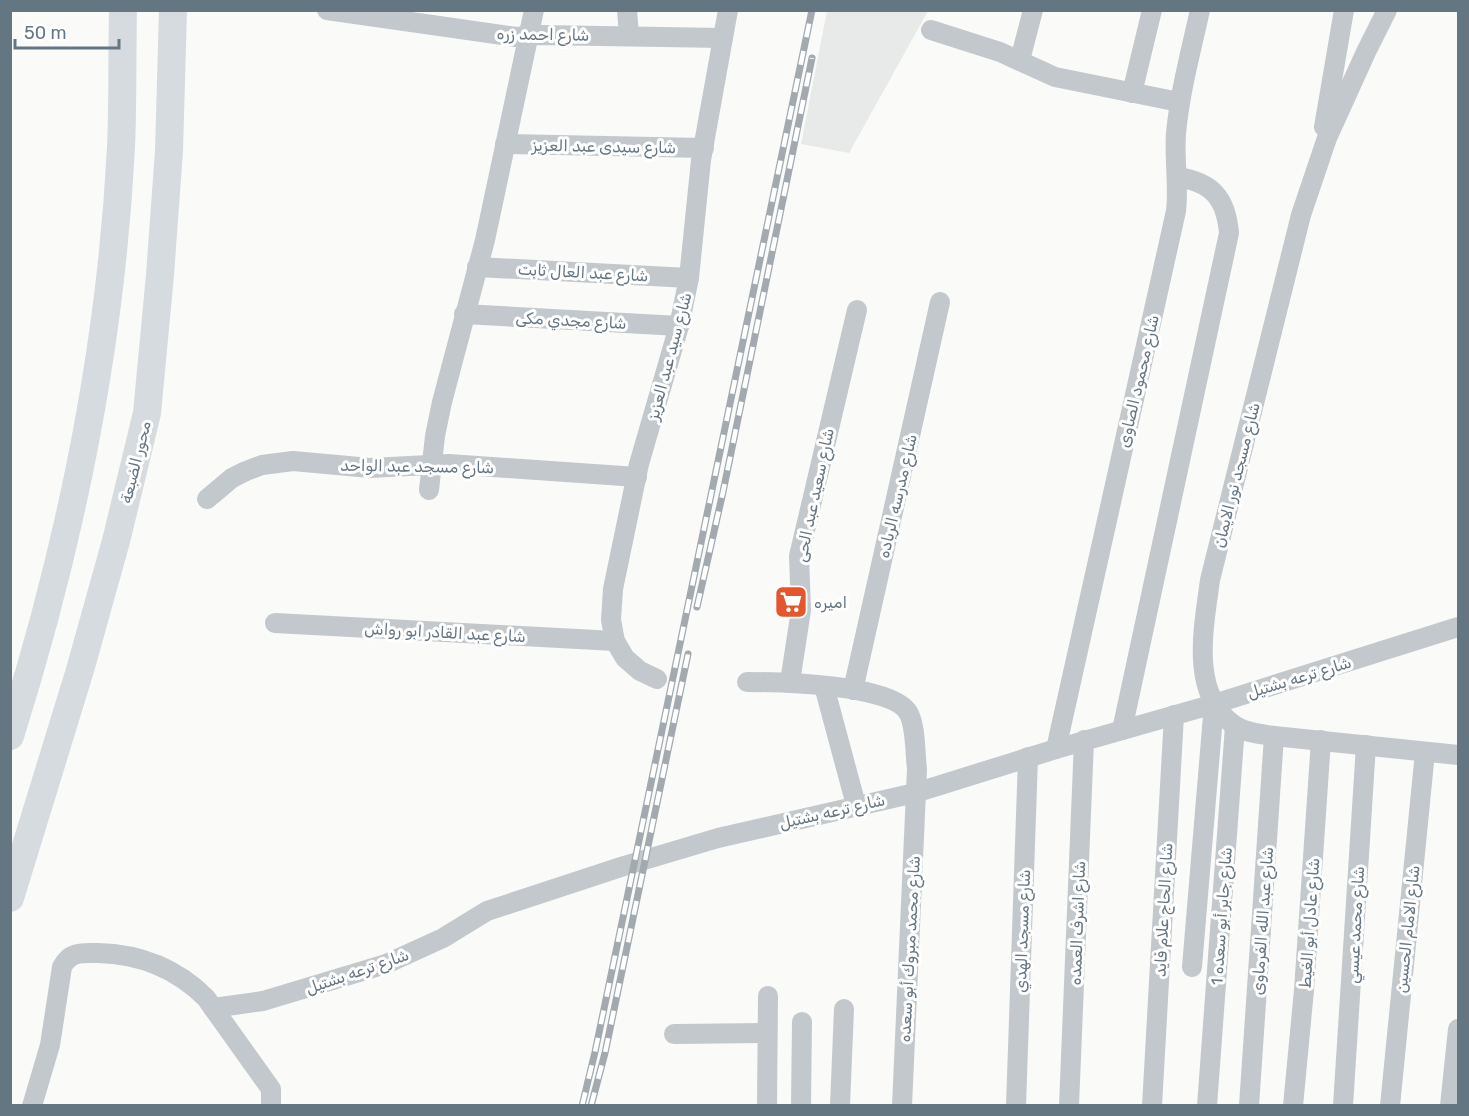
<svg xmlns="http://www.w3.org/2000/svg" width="1469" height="1116" font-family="Rubik,Cairo,sans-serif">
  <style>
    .built { fill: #e8e9e9 }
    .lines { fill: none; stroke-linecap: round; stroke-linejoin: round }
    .minor { stroke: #c3c8cc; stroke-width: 20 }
    .highway { stroke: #d6dbdf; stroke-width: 28 }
    .rail-casing { stroke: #a2aab0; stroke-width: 7 }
    .rail { stroke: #fff; stroke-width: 4.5; stroke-dasharray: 14; stroke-linecap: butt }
    .labels { text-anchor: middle; stroke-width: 6; stroke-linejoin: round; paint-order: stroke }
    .street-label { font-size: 16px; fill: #657683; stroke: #fff }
    .poi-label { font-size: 16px; fill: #657683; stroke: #fff; text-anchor: start }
  </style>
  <rect width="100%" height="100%" fill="#fafaf8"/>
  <path class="built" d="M827 11H928L849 153 801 144Z"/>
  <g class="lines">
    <g class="minor">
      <path d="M327 10 516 37 539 35 723 38"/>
      <path d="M627 10 629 36"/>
      <path d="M1387 10 1366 52 1327 138 1301 215 1210 580C1204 627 1189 693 1234 725 1245 733 1261 734 1274 736L1458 755"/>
      <path d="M931 30 1000 52 1055 77 1179 102"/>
      <path d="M1020 60 1033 10"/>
      <path d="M1132 93 1152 10"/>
      <path d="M1324 127 1344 10"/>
      <path d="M505 144 704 148"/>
      <path d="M477 267 689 278"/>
      <path d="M464 314 679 326"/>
      <path d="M429 490 435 436 442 402 485 240 534 10"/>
      <path d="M207 499 232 478 246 471 262 465 293 461 370 468 449 464 637 477"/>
      <path d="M275 623 615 641"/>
      <path d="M657 679 640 671 625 658 615 641 611 620 613 589 639 464 679 326 689 278 701 160 728 10"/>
      <path d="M747 682C779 682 895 684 909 714 916 728 915 754 917 769L902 1106"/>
      <path d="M790 682 801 610 799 556 857 310"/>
      <path d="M824 686 856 805"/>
      <path d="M853 690 940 302"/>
      <path d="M1122 730 1229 233C1226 198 1212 182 1177 177"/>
      <path d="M1056 749 1176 211C1179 185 1174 159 1176 133 1180 91 1191 51 1200 10"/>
      <path d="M1192 967 1214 704"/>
      <path d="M213 1008 263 1001 386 964 443 938 487 911 624 866 718 838 915 793 1056 749 1214 704 1458 627"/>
      <path d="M674 1034 767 1033"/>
      <path d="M32 1106 50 1045 62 967C70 951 83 953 98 953 141 954 176 968 206 998L271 1089V1106"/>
      <path d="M767 1106 768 996"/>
      <path d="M801 1106 802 1022"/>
      <path d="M840 1106 844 1009"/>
      <path d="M1016 1106 1028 757"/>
      <path d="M1069 1106 1084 740"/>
      <path d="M1152 1106 1174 715"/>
      <path d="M1207 1106 1235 726"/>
      <path d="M1249 1106 1274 736"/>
      <path d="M1293 1106 1304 990 1321 740"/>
      <path d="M1343 1106 1366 745"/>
      <path d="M1390 1106 1425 752"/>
      <path d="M1450 1106 1458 1029"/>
    </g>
    <g class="highway">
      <path d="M10 736C70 546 111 347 121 147 123 102 122 56 123 10"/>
      <path d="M10 898 80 670 116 541 147 413 160 275 169 151 173 10"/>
    </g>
    <defs>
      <g id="rail">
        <path d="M697 607 723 492 812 58"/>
        <path d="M582 1106 595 1052 812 10"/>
        <path d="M591 1106 605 1053 688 654"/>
      </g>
    </defs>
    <use href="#rail" class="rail-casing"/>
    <use href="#rail" class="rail"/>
  </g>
  <defs>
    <symbol id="supermarket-square" viewBox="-11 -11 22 22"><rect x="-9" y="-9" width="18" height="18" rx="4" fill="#e4572e" stroke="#fff"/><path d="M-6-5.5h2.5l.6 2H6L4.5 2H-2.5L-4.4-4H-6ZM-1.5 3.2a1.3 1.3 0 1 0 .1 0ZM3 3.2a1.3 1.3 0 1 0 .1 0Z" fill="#fff"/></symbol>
  </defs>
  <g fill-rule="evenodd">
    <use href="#supermarket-square" x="772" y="583" width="38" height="38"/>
  </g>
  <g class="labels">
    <g class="street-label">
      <text transform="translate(543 34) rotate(1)" y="6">شارع احمد زره</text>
      <text transform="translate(604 146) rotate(1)" y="6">شارع سيدى عبد العزيز</text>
      <text transform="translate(583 272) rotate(3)" y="6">شارع عبد العال ثابت</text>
      <text transform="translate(571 320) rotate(3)" y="6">شارع مجدي مكى</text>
      <text transform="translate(669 356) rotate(-75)" y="6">شارع سيد عبد العزيز</text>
      <text transform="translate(1138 381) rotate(-77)" y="6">شارع محمود الصاوى</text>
      <text transform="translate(135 462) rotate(-76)" y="6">محور الضبعة</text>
      <text transform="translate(417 466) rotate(1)" y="6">شارع مسجد عبد الواحد</text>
      <text transform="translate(1236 475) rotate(-76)" y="6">شارع مسجد نور الايمان</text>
      <text transform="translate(814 495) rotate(-78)" y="6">شارع سعيد عبد الحى</text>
      <text transform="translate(897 496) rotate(-77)" y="6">شارع مدرسه الرياده</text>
      <text transform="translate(445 632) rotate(3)" y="6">شارع عبد القادر ابو رواش</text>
      <text transform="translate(1299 677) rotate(-17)" y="6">شارع ترعه بشتيل</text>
      <text transform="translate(832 811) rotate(-13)" y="6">شارع ترعه بشتيل</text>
      <text transform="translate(1163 910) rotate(-87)" y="6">شارع الحاج علام فايد</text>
      <text transform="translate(1221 916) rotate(-86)" y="6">شارع جابر أبو سعده 1</text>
      <text transform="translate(1262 921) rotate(-86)" y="6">شارع عبد الله الفرماوى</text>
      <text transform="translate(1077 923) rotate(-88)" y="6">شارع اشرف العمده</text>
      <text transform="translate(1309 923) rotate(-86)" y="6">شارع عادل أبو الغيط</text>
      <text transform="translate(1355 925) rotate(-87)" y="6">شارع محمد عيسي</text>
      <text transform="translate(1407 929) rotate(-84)" y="6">شارع الامام الحسين</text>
      <text transform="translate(1022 931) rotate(-88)" y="6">شارع مسجد الهدي</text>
      <text transform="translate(909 949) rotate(-87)" y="6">شارع محمد مبروك أبو سعده</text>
      <text transform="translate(357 971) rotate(-19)" y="6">شارع ترعه بشتيل</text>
    </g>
    <g class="poi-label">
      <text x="814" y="608">اميره</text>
    </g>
  </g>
  <rect width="1469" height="1116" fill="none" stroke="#657683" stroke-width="24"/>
  <path d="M15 39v9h104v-9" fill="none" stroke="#657683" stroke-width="3"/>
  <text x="24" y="39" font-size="18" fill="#657683" stroke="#ffffff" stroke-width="4.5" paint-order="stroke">50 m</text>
</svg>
